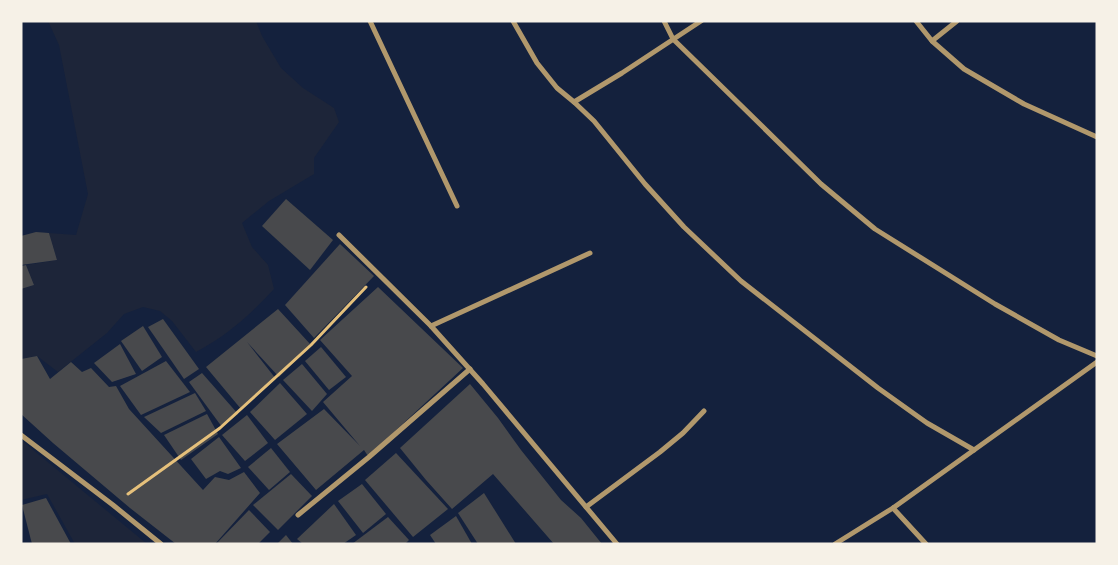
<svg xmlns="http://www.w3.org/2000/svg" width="1118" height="565" font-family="Rubik,sans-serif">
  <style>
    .green { fill: #1d2539 }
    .building { fill: #48494c }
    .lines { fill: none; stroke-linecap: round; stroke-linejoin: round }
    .path { stroke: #e5c07b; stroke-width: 3 }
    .minor { stroke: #b1986c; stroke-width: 5 }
  </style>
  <rect width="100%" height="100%" fill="#14213d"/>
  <g class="green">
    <path d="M48 21H256L262 36 281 68 303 88 334 108 339 122 314 158V174L269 201 242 223 252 247 268 265 274 289C250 315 227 336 196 352L172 321 160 311 143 307 124 314 107 333 58 372 37 356 21 359V289L34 285 26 265 57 260 49 233 76 235 88 194 59 45Z"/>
    <path d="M21 440 147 544H75L47 494 21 500Z"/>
  </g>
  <g class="building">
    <path d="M286 199 333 240 310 270 262 226Z"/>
    <path d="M36 232 49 233 57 260 21 265V236Z"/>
    <path d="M340 244 374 276 314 338 285 305Z"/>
    <path d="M26 265 34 285 21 289V266Z"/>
    <path d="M378 287 463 368 368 456 364 450 316 490 277 444 324 409 360 446 323 402 352 376 320 340Z"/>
    <path d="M278 309 311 345 279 377 247 342 276 379 241 409 206 367Z"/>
    <path d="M163 319 199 369 184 379 148 327Z"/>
    <path d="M143 326 162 357 142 371 121 341Z"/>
    <path d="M120 344 136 374 112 382 94 363Z"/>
    <path d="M321 347 346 377 329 390 305 361Z"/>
    <path d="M37 356 50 379 71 362 82 372 91 368 109 387 116 386 129 409 203 490 215 477 229 480 244 472 260 493 215 544H176L130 508 53 443 21 414V359Z"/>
    <path d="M166 361 190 392 141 415 120 386Z"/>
    <path d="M302 364 327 394 312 411 283 380Z"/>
    <path d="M202 373 238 414 222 427 189 382Z"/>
    <path d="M280 383 307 414 275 440 250 412Z"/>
    <path d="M470 384 498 418 521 450 561 500 581 518 602 544H554L493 474 452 509 426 480 400 448Z"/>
    <path d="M195 393 206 411 161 433 144 417Z"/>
    <path d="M207 414 218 434 181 460 164 435Z"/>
    <path d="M247 415 268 443 245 461 222 435Z"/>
    <path d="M219 437 241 468 228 474 220 471 206 479 191 459Z"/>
    <path d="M271 448 290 472 269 490 248 467Z"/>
    <path d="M396 453 448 509 413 537 365 480Z"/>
    <path d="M291 474 312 496 278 530 253 505Z"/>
    <path d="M362 484 386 514 363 533 338 501Z"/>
    <path d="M484 493 516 544H478L458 513Z"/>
    <path d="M46 498 71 544H32L22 505Z"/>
    <path d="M334 504 356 535 343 544H303L297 539Z"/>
    <path d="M249 510 270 532 258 544H216Z"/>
    <path d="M456 516 472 544H436L430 535Z"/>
    <path d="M388 517 409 540 405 544H352Z"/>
    <path d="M286 535 293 544H277Z"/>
  </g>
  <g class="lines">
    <path class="path" d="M128 494 220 428 311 345 366 287"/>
    <g class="minor">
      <path d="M370 21 457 206"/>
      <path d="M513 21 537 63 557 88 574 102 594 121 645 184 684 227 741 281 878 388 927 423 974 450"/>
      <path d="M664 21 673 39 716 81 821 184 875 229 995 304 1059 340 1097 356"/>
      <path d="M916 21 932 41 964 69 1024 104 1097 137"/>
      <path d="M932 41 957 21"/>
      <path d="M574 102 622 73 701 21"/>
      <path d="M339 235 431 326 483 384 617 544"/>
      <path d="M431 326 590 253"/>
      <path d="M21 435 113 505 161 544"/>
      <path d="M586 507 660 452 683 433 704 411"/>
      <path d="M893 508 926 544"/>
      <path d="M298 515 369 457 470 369"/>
      <path d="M835 544 893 508 1097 362"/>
    </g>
  </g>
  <rect width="1118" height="565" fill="none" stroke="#f6f1e7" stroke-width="45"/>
</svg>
